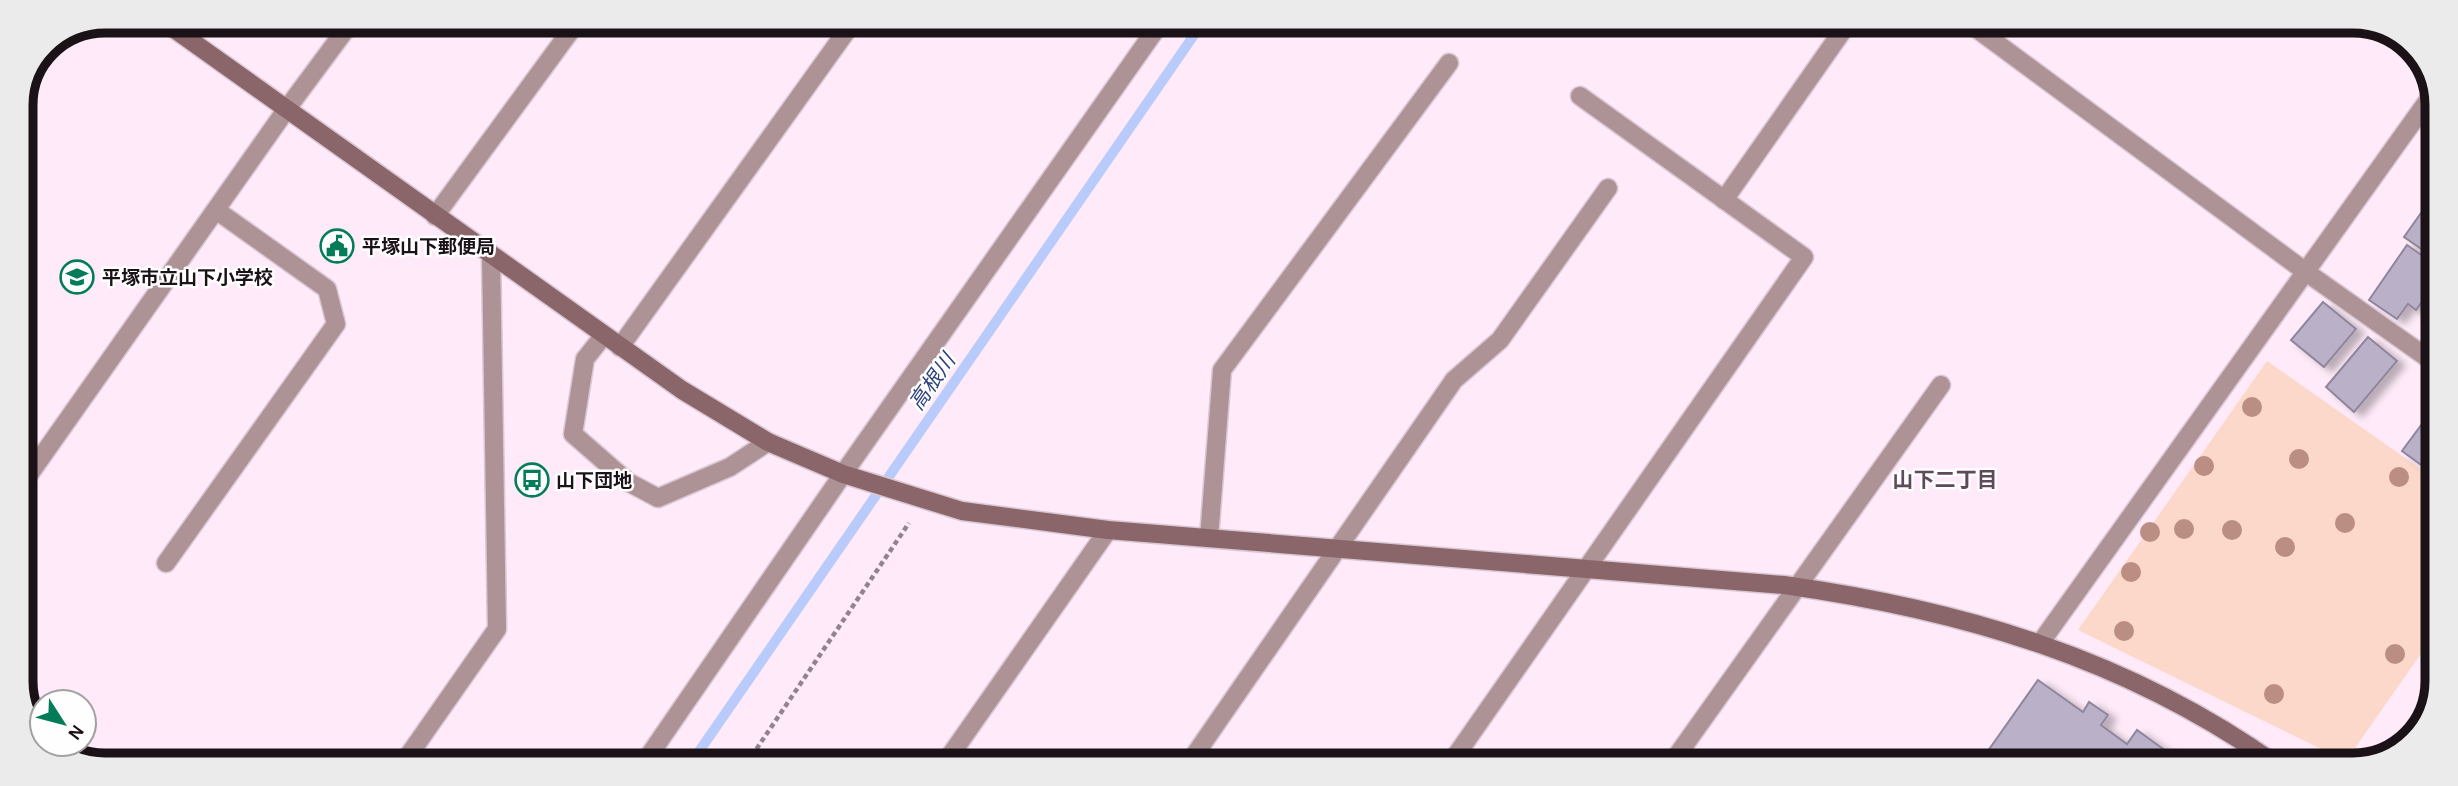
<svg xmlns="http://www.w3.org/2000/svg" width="2458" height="786" font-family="'Alegreya Sans','Noto Sans JP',sans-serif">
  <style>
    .green { fill: #fbd8c9 }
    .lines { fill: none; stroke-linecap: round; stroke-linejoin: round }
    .stream { stroke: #b9cbfa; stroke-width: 10 }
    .building { fill: #bab1c9; stroke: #8f869d; stroke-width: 2; filter: url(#shadow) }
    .lane-casing { stroke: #dac7d4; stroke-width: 21 }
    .street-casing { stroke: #dac7d4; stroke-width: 21 }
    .secondary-casing { stroke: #dac7d4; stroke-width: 21 }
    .path { stroke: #92848e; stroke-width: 4.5; stroke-dasharray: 5 3.5; stroke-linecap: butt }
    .lane { stroke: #ad9395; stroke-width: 18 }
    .street { stroke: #ad9395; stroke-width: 18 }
    .secondary { stroke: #8a666a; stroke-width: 18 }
    .tree { fill: #ba8e82 }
    .labels { text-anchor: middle; stroke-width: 5; stroke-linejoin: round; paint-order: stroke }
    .poi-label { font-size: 19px; font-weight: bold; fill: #1b1218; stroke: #fefefe; text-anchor: start }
    .water-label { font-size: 21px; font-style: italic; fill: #2f427b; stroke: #fefefe }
    .neighbourhood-label { font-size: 21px; font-weight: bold; fill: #5f4a59; stroke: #fefefe }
    .rim { fill: none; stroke: #1b1218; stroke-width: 9 }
  </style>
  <defs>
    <filter id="shadow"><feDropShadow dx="8" dy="4.5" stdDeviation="3.5" flood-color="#0004"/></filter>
  </defs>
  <rect width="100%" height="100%" fill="#feeaf8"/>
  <path class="green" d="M2267 361 2435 479 2434 635 2346 761 2078 630Z"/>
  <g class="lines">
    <path class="stream" d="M691 763 1203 22"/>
  </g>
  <g class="building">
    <path d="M2431 199 2436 203V259L2404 237Z"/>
    <path d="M2407 245 2436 265V282L2416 310 2408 304 2397 319 2369 300Z"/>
    <path d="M2323 302 2356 329 2324 367 2291 340Z"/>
    <path d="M2368 337 2397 361 2354 412 2326 387Z"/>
    <path d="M2422 424 2435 434V475L2402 451Z"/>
    <path d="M2038 680 2083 712 2089 702 2108 715 2101 725 2127 744 2137 730 2185 765H1978Z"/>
  </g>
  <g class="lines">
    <defs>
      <g id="lane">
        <path d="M435 216 577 22"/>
        <path d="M620 347 853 22"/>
        <path d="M1209 538 1222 370 1449 63"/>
        <path d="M166 563 336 324 327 289 216 210"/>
        <path d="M404 762 497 629 491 255"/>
        <path d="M945 763 1108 530"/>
        <path d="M1189 763 1454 380 1500 340 1608 188"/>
        <path d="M1450 764 1804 257 1580 96"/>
        <path d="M1671 764 1941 385"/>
      </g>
      <g id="street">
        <path d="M1969 23 2306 272 2436 364"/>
        <path d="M1724 200 1848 23"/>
        <path d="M604 335 585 359 573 434 628 482 658 498 730 467 768 442"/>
        <path d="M21 486 286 110 352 21"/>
        <path d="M2041 642 2434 92"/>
        <path d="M644 763 843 474 1161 22"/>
      </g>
      <path id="secondary" d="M163 21 682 390 768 442 843 474 962 511 1108 530 1784 585C1963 610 2128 659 2277 765"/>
    </defs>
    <use href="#lane" class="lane-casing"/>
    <use href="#street" class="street-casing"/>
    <use href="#secondary" class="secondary-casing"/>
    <path class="path" d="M747 763 909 523"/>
    <use href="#lane" class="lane"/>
    <use href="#street" class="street"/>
    <use href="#secondary" class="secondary"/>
  </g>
  <g class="tree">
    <circle cx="2252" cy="407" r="10"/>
    <circle cx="2299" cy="459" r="10"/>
    <circle cx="2204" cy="466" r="10"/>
    <circle cx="2399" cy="477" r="10"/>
    <circle cx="2345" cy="523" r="10"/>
    <circle cx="2184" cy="529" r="10"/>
    <circle cx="2232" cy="530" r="10"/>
    <circle cx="2150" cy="532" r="10"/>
    <circle cx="2285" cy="547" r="10"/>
    <circle cx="2131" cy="572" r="10"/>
    <circle cx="2124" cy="631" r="10"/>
    <circle cx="2395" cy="654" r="10"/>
    <circle cx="2274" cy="694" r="10"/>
  </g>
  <defs>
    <symbol id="civic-ring" viewBox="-11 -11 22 22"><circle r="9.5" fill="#fefefe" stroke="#047b59" stroke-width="1.5"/><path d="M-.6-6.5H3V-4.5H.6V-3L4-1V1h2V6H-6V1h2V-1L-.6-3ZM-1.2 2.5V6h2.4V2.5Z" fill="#047b59"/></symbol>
    <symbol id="school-ring" viewBox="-11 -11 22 22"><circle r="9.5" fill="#fefefe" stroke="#047b59" stroke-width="1.5"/><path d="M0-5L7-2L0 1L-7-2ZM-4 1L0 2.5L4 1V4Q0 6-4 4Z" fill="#047b59"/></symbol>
    <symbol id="bus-ring" viewBox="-11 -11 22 22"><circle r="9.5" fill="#fefefe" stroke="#047b59" stroke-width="1.5"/><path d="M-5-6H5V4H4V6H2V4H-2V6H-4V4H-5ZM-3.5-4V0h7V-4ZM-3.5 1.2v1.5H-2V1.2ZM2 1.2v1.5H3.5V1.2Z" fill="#047b59"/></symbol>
  </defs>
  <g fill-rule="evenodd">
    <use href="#civic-ring" x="318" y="227" width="38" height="38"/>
    <use href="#school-ring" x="58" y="258" width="38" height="38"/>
    <use href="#bus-ring" x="513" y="461" width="38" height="38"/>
  </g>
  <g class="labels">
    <g class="poi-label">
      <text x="362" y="253">平塚山下郵便局</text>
      <text x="102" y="284">平塚市立山下小学校</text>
      <text x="556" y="487">山下団地</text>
    </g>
    <g class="water-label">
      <text transform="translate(932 382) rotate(-55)" y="7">高根川</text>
    </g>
    <g class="neighbourhood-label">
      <text x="1945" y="487">山下二丁目</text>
    </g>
  </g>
  <path d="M0 0H2458V786H0ZM105 33H2353A72 72 0 0 1 2425 105V681A72 72 0 0 1 2353 753H105A72 72 0 0 1 33 681V105A72 72 0 0 1 105 33Z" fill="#ecebec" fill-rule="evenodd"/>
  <path class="rim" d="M105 33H2353A72 72 0 0 1 2425 105V681A72 72 0 0 1 2353 753H105A72 72 0 0 1 33 681V105A72 72 0 0 1 105 33Z"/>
  <g transform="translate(63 723) rotate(126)"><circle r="33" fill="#fefefe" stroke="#a3a0a2" stroke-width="2"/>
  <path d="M0-5L12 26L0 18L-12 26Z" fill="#047b59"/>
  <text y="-10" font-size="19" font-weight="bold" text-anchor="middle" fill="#1b1218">N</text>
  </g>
</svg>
